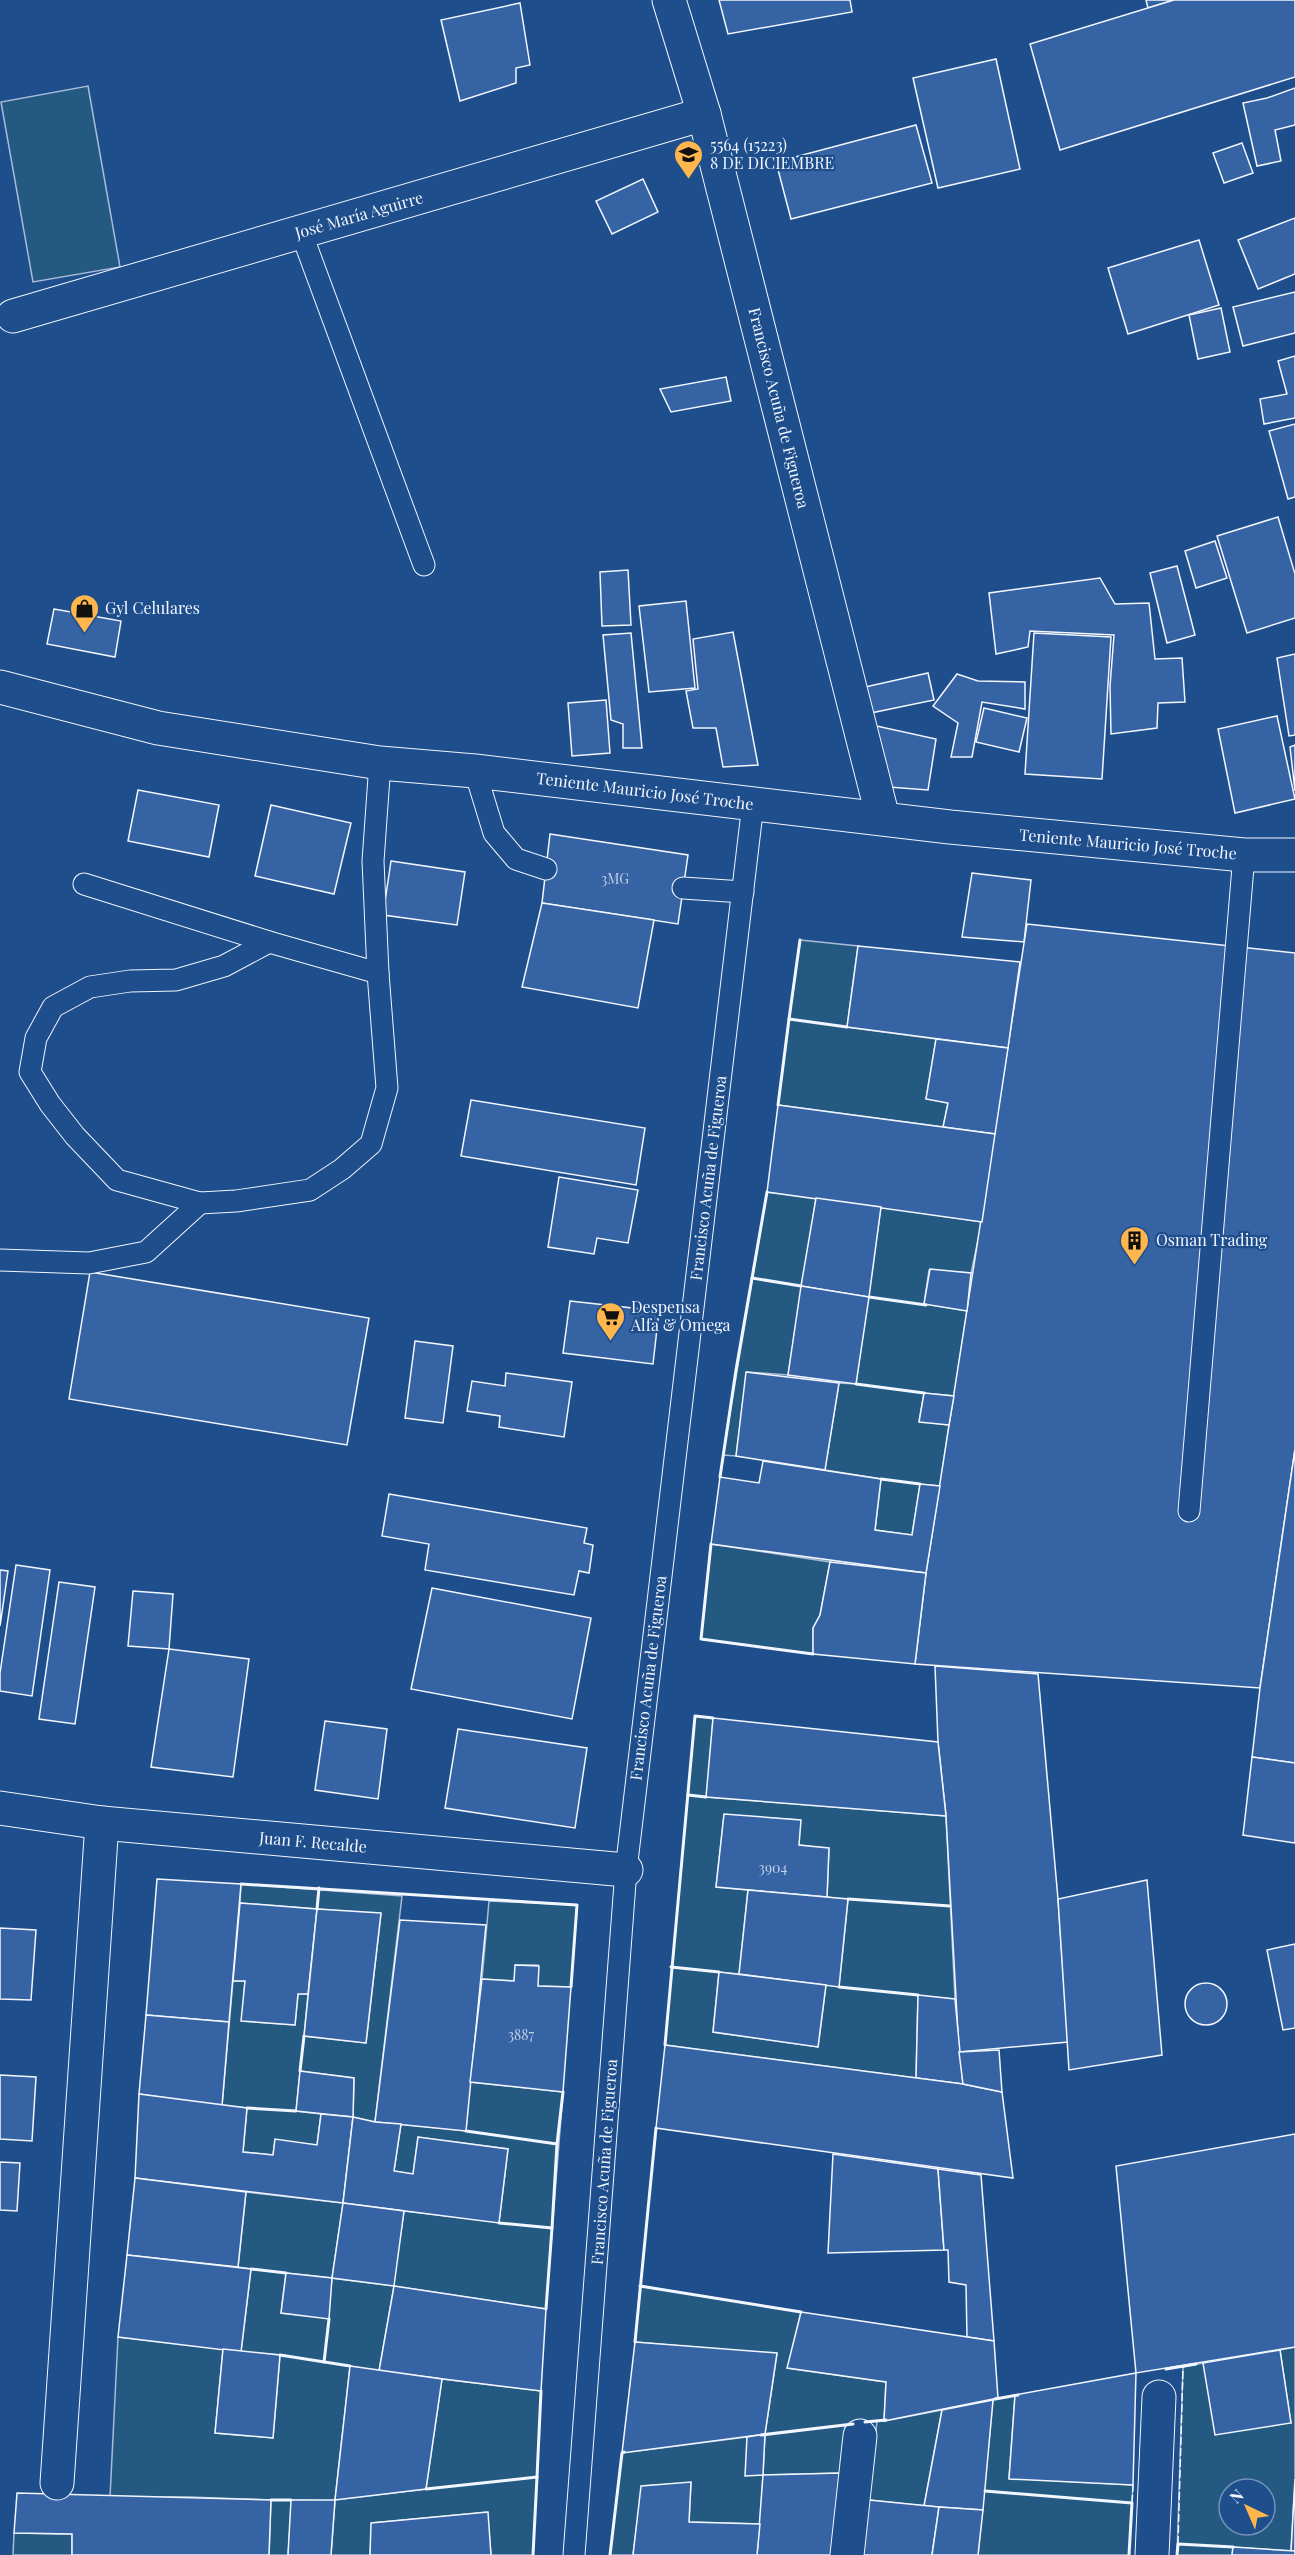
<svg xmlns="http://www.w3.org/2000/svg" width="1295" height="2555" font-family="'Playfair Display',serif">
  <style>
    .green { fill: #245a82; stroke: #a8bbd7; stroke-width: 1.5; fill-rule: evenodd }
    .building { fill: #3563a3; stroke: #f2f6ff; stroke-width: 1.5 }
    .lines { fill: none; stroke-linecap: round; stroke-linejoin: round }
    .service-casing { stroke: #f2f6ff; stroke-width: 23 }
    .minor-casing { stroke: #f2f6ff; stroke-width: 35 }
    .tertiary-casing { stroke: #f2f6ff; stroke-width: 35 }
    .service { stroke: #1f4e8c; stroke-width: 21 }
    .minor { stroke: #1f4e8c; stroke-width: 33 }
    .tertiary { stroke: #1f4e8c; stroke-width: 33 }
    .fence { stroke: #f2f6ff; stroke-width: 1.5; stroke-dasharray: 8 3; stroke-linecap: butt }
    .wall { stroke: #f2f6ff; stroke-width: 3 }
    .labels { text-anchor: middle; stroke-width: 4.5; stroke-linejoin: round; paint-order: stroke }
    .number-label { font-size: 14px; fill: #c3d1e8 }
    .poi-label { font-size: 16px; fill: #f2f6ff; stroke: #1f4e8c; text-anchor: start }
    .street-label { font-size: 16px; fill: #f2f6ff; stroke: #1f4e8c }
  </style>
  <rect width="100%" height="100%" fill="#1f4e8c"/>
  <g class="green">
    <path d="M88 86 120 267 33 282 1 102Z"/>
    <path d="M800 940 858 946 847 1027 936 1039 926 1099 948 1103 943 1127 778 1105Z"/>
    <path d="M767 1192 816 1198 788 1375 747 1372 736 1456 723 1455Z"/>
    <path d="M881 1207 982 1222 971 1273 929 1270 924 1304 967 1311 954 1396 924 1393 919 1421 949 1425 940 1486 920 1484 912 1535 875 1530 881 1479 825 1470 839 1383 856 1384Z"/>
    <path d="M711 1544 830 1562 820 1615 813 1628V1654L701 1639Z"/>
    <path d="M695 1716 713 1718 707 1797 946 1816 955 1999 918 1996 916 2078 665 2045ZM724 1815 800 1820 799 1845 829 1849 827 1897 848 1900 839 1986 826 1985 818 2047 713 2032 719 1972 739 1974 748 1890 716 1887Z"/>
    <path d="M241 1884 402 1896 375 2122 353 2117 354 2078 300 2071 296 2111 321 2114 317 2145 275 2140 273 2155 243 2152 247 2108 222 2106 233 1981H245L242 2021 295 2025 298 1994H308L304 2036 366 2043 381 1914 240 1903Z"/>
    <path d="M489 1901 577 1905 571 1987 538 1986V1965H516L514 1981 482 1979Z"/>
    <path d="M470 2082 563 2092 546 2309 394 2286 379 2371 350 2366 335 2500 426 2489 442 2379 541 2391 533 2555H491L487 2512 372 2523 370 2555H331L335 2501 292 2500 288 2555H269L271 2500 190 2497H110L118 2337 223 2349 215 2433 273 2438 280 2355 241 2352 251 2269 238 2267 246 2192 343 2203 332 2278 393 2286 404 2211 499 2222 508 2149 418 2137 413 2174 394 2171 401 2124 466 2131ZM286 2273 332 2278 328 2318 281 2313Z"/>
    <path d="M640 2286 801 2312 788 2368 886 2382 884 2421 942 2410 924 2506 869 2500 877 2421 845 2425 841 2473 763 2475 760 2524 689 2522 691 2483 642 2486 633 2555H610L622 2453 747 2437 746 2475H763L765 2434 777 2354 635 2342Z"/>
    <path d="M1295 2347V2479L1291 2551 1233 2547 1232 2555H1177L1183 2367 1203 2363 1291 2423 1280 2350ZM1229 2489H1265V2525H1229Z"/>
    <path d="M1015 2395 1009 2478 1133 2485 1129 2555H978L993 2400Z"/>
    <path d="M14 2533 72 2534V2555H13Z"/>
  </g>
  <g class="building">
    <path d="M719 0H850L852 12 728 34Z"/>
    <path d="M1146 0H1174L1148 8Z"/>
    <path d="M1174 0H1295V77L1060 150 1030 44Z"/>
    <path d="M520 3 530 65 516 68V83L460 101 441 20Z"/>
    <path d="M996 59 1020 169 938 188 913 78Z"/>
    <path d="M1295 88V125L1275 130 1281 161 1257 166 1243 103 1267 98Z"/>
    <path d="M916 125 932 183 791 219 776 162Z"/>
    <path d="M1242 143 1253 173 1224 183 1213 153Z"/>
    <path d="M643 179 658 212 612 234 596 201Z"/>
    <path d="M1295 218V274L1258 289 1238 240Z"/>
    <path d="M1199 240 1219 305 1128 334 1108 268Z"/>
    <path d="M1295 292V333L1243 346 1233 307Z"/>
    <path d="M1221 308 1230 352 1198 359 1189 315Z"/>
    <path d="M1295 356V418L1264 424 1260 399 1287 394 1278 361Z"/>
    <path d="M726 377 731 401 671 412 660 389Z"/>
    <path d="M1295 424V497L1288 499 1269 431Z"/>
    <path d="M1278 517 1295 574V618L1247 633 1217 536Z"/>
    <path d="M1215 541 1227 578 1196 588 1185 551Z"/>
    <path d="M1177 566 1195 635 1167 643 1150 573Z"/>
    <path d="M628 570 631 625 602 626 600 572Z"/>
    <path d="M1100 578 1115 604 1149 603 1155 659 1182 658 1185 702 1158 703 1157 728 1111 734 1110 686 1114 635 1030 631 1028 647 996 654 989 593Z"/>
    <path d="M686 601 695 688 649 692 639 606Z"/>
    <path d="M54 609 121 621 115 657 47 644Z"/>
    <path d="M733 632 758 765 723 767 716 728H693L686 691 698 689 693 639Z"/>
    <path d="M631 633 642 748H623V724L611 720 603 635Z"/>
    <path d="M1034 633 1111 637 1102 779 1025 774Z"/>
    <path d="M1295 654V735L1289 736 1277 658Z"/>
    <path d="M928 673 934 700 861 715 856 689Z"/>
    <path d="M957 674 978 681 1025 682V709L982 702 972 757H951L958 723 933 706Z"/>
    <path d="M606 700 610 753 572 756 568 703Z"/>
    <path d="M984 708 1027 718 1019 752 976 742Z"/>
    <path d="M1277 716 1295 799 1235 813 1218 729Z"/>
    <path d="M872 725 936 739 928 790 889 787Z"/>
    <path d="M1295 745V791L1290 747Z"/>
    <path d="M138 790 219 805 209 857 128 841Z"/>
    <path d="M271 805 351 823 334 894 255 876Z"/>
    <path d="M550 834 688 855 678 924 542 903Z"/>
    <path d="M391 861 465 872 457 925 383 915Z"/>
    <path d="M972 873 1031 880 1024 942 962 937Z"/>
    <path d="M542 903 654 920 638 1008 522 987Z"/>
    <path d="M1027 924 1295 953V1449L1260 1688 915 1664 926 1573Z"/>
    <path d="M858 946 1020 962 1008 1048 847 1027Z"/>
    <path d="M936 1039 1008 1048 995 1134 943 1127 948 1103 926 1099Z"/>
    <path d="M471 1100 645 1128 636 1185 461 1156Z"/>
    <path d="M778 1105 995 1134 982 1222 767 1192Z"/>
    <path d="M559 1177 638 1190 628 1243 597 1238 594 1254 548 1247Z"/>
    <path d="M816 1198 881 1207 869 1297 801 1286Z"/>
    <path d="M930 1269 971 1273 967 1311 924 1304Z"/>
    <path d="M90 1272 369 1318 347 1445 69 1399Z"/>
    <path d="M801 1286 869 1297 856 1384 788 1375Z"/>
    <path d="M570 1301 659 1311 653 1364 563 1353Z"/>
    <path d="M415 1341 453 1346 443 1423 405 1418Z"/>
    <path d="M746 1372 839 1383 825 1470 736 1456Z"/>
    <path d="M506 1373 572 1382 564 1437 499 1427 500 1416 467 1411 472 1381 505 1386Z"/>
    <path d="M924 1393 954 1396 949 1425 919 1422Z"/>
    <path d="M1295 1449V1763L1252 1757 1260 1688Z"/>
    <path d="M763 1461 881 1479 875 1530 912 1535 920 1484 940 1486 926 1573 711 1544 720 1477 759 1483Z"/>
    <path d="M389 1494 587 1528 584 1543 593 1545 589 1573 579 1571 574 1595 425 1570 429 1544 382 1536Z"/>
    <path d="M830 1562 926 1573 915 1664 813 1654V1628L820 1615Z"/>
    <path d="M16 1565 50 1570 32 1696 0 1691V1673Z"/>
    <path d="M0 1570 8 1571 0 1626Z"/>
    <path d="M59 1582 95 1587 75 1724 39 1719Z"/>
    <path d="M432 1588 591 1618 572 1719 411 1689Z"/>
    <path d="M133 1591 173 1594 169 1649 128 1646Z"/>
    <path d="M169 1649 249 1659 233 1777 151 1767Z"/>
    <path d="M935 1666 1038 1674 1058 1899 1068 2042 959 2052 946 1816 938 1742Z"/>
    <path d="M713 1718 938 1742 946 1816 706 1797Z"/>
    <path d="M325 1721 387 1729 378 1799 315 1790Z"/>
    <path d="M458 1729 587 1748 575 1828 445 1808Z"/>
    <path d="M1252 1757 1295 1763V1843L1243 1835Z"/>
    <path d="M724 1814 801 1820 799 1845 829 1848 827 1897 716 1887Z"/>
    <path d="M157 1879 241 1884 229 2022 146 2015Z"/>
    <path d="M1147 1880 1162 2055 1069 2070 1058 1899Z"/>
    <path d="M748 1890 848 1899 839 1987 739 1974Z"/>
    <path d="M240 1903 317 1909 308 1994H298L295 2025 241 2021 245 1981H233Z"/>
    <path d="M317 1909 381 1913 366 2043 304 2036Z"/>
    <path d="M400 1920 486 1925 466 2131 375 2122Z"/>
    <path d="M0 1928 36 1930 31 2000 0 1999Z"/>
    <path d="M1295 1944V2028L1283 2030 1267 1950Z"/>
    <path d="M515 1965 539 1966 538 1986 571 1987 563 2092 470 2082 482 1979 514 1981Z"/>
    <path d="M719 1972 826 1985 818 2047 713 2032Z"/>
    <circle cx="1206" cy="2004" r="21"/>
    <path d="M918 1995 955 1999 963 2084 916 2078Z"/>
    <path d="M146 2015 229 2022 222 2106 139 2094Z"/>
    <path d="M665 2045 963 2084 1002 2092 1013 2178 656 2128Z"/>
    <path d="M999 2050 1002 2092 963 2084 959 2052Z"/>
    <path d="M300 2071 354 2078 353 2117 296 2111Z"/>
    <path d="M0 2075 36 2077 32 2141 0 2139Z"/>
    <path d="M139 2094 247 2108 243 2152 273 2155 275 2139 317 2145 321 2114 353 2117 343 2203 135 2178Z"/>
    <path d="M353 2117 375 2122 401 2124 394 2171 413 2174 418 2137 508 2149 499 2223 343 2203Z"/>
    <path d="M1295 2134V2347L1136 2373 1116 2166Z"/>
    <path d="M833 2154 938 2169 944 2250 828 2253Z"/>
    <path d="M0 2162 20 2163 17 2211 0 2210Z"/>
    <path d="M938 2169 981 2175 994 2341 967 2337 966 2285 949 2282 948 2250H944Z"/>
    <path d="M135 2178 246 2192 238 2267 127 2255Z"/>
    <path d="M343 2203 404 2211 394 2286 332 2278Z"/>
    <path d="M127 2255 251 2269 241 2352 118 2337Z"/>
    <path d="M286 2273 332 2278 329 2319 281 2313Z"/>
    <path d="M394 2286 546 2309 541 2391 379 2371Z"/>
    <path d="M801 2312 994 2341 998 2398 884 2421 886 2382 787 2368Z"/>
    <path d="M635 2342 777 2353 765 2434 622 2453Z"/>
    <path d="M223 2349 280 2355 273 2438 215 2433Z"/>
    <path d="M1280 2350 1291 2423 1215 2435 1203 2363Z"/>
    <path d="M350 2366 442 2379 426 2489 335 2500Z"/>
    <path d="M1136 2373 1133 2485 1009 2479 1015 2395Z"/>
    <path d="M993 2400 983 2510 924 2506 942 2410Z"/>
    <path d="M765 2434 763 2475 745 2476 747 2437Z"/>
    <path d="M841 2473 833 2555H757L763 2475Z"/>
    <path d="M1295 2479V2551H1291Z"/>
    <path d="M691 2482 689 2522 760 2524 757 2555H633L641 2486Z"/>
    <path d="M17 2493 271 2500 269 2555H72V2534L14 2533Z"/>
    <path d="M291 2500H335L331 2555H288Z"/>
    <path d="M869 2500 939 2507 932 2555H862Z"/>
    <path d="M939 2507 983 2510 978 2555H932Z"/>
    <path d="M488 2512 491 2555H370L371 2523Z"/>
    <path d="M1233 2547 1295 2551V2555H1232Z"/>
  </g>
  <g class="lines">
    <defs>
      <g id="service">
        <path d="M301 232 424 565"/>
        <path d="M475 771 494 833 516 859 546 869"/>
        <path d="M84 884 269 942 378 973"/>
        <path d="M683 888 743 892"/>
        <path d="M269 942 224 966 176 980 130 981 90 987 53 1007 36 1038 30 1072 50 1104 75 1136 117 1180 200 1203 236 1201 310 1190 342 1169 371 1144 387 1088 378 973 373 861 380 763"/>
        <path d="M0 1260 89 1263 146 1252 200 1203"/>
        <path d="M1189 1511 1244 855"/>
        <path d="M574 2555 626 1870 753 804"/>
      </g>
      <g id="minor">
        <path d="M669 0 704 114 883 818"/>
        <path d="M13 316 704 114"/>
        <path d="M0 1808 102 1823 626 1870"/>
        <path d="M57 2483 102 1823"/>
        <path d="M847 2555 860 2436"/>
        <path d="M1152 2555 1159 2397"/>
      </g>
      <path id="tertiary" d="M0 687 158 728 380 763 475 771 950 827 1244 855H1295"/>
    </defs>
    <use href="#service" class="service-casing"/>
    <use href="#minor" class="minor-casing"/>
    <use href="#tertiary" class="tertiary-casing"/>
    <use href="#service" class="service"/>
    <use href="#minor" class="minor"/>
    <use href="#tertiary" class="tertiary"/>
    <g class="fence">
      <path d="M1132 2503 1133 2485"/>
      <path d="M1178 2544 1183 2367"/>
    </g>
    <g class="wall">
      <path d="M789 1019 800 940"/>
      <path d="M778 1105 789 1019 847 1027"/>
      <path d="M752 1278 801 1286"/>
      <path d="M869 1297 926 1305"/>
      <path d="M856 1384 924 1393"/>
      <path d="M720 1477 736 1370 767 1192"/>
      <path d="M881 1479 920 1484"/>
      <path d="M711 1544 701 1639 813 1654"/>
      <path d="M688 1795 706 1797"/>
      <path d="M241 1884 577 1905 571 1987"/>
      <path d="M848 1899 950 1906"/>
      <path d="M317 1909 319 1888"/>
      <path d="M671 1967 719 1972"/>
      <path d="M839 1987 918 1995"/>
      <path d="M665 2045 695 1716 713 1718"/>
      <path d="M300 2071 304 2036"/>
      <path d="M247 2108 296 2111"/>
      <path d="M466 2131 557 2144 552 2228 499 2223"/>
      <path d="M557 2144 563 2092"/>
      <path d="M251 2269 286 2273"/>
      <path d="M640 2286 801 2312"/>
      <path d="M546 2309 552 2228"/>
      <path d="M635 2342 656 2128"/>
      <path d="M280 2355 350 2366"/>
      <path d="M324 2362 329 2319"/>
      <path d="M1166 2369 1196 2364"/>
      <path d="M995 2399 1018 2395"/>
      <path d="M865 2422 886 2420"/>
      <path d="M761 2435 853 2424"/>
      <path d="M426 2489 537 2477 541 2391"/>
      <path d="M985 2491 1132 2503 1129 2555"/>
      <path d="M271 2500H291"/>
      <path d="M533 2555 537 2477"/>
      <path d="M610 2555 622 2453 624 2452"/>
      <path d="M1177 2555 1178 2544 1233 2547"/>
    </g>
  </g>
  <defs>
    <symbol id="school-pin" viewBox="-11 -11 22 30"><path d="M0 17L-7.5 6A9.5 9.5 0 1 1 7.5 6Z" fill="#ffb74d" stroke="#1f4e8c"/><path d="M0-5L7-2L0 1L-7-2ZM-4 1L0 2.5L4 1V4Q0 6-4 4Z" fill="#111"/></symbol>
    <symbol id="shop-pin" viewBox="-11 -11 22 30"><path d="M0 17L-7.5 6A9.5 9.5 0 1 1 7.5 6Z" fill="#ffb74d" stroke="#1f4e8c"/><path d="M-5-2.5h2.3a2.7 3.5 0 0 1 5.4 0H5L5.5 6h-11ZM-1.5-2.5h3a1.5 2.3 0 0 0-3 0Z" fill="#111"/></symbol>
    <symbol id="building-pin" viewBox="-11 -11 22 30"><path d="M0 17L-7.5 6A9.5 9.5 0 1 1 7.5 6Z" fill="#ffb74d" stroke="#1f4e8c"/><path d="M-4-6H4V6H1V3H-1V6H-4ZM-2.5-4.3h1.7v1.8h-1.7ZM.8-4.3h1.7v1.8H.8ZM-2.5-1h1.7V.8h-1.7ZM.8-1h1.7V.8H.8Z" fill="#111"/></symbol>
    <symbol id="supermarket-pin" viewBox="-11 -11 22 30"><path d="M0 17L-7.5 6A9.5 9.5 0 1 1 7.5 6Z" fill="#ffb74d" stroke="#1f4e8c"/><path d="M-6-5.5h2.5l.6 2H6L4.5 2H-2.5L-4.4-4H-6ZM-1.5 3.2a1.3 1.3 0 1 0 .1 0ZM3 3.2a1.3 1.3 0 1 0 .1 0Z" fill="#111"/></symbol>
  </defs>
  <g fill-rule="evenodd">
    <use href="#school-pin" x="672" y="138" width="33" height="45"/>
    <use href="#shop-pin" x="68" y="592" width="33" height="45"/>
    <use href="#building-pin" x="1118" y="1224" width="33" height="45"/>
    <use href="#supermarket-pin" x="594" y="1300" width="33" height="45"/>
  </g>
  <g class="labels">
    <g class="number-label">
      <text x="615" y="884">3MG</text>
      <text x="773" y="1873">3904</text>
      <text x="521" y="2040">3887</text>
    </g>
    <g class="poi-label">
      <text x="710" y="151">5564 (15223)<tspan x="710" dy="18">8 DE DICIEMBRE</tspan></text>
      <text x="105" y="614">Gyl Celulares</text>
      <text x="1156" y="1246">Osman Trading</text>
      <text x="631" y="1313">Despensa<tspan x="631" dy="18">Alfa &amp; Omega</tspan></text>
    </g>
    <g class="street-label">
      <text transform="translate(359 215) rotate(-16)" y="6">José María Aguirre</text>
      <text transform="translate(779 408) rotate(76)" y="6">Francisco Acuña de Figueroa</text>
      <text transform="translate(645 791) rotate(7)" y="6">Teniente Mauricio José Troche</text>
      <text transform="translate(1128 844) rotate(5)" y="6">Teniente Mauricio José Troche</text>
      <text transform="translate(708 1178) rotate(-83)" y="6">Francisco Acuña de Figueroa</text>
      <text transform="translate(648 1678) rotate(-83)" y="6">Francisco Acuña de Figueroa</text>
      <text transform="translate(313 1842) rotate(5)" y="6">Juan F. Recalde</text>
      <text transform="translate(604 2162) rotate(-86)" y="6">Francisco Acuña de Figueroa</text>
    </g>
  </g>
  <g transform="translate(1247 2507) rotate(316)"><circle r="28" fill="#1f4e8c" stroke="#7391ba" stroke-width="1.5"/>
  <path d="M0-4.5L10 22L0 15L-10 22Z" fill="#ffb74d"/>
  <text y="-9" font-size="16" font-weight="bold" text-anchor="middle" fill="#f2f6ff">N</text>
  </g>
</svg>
